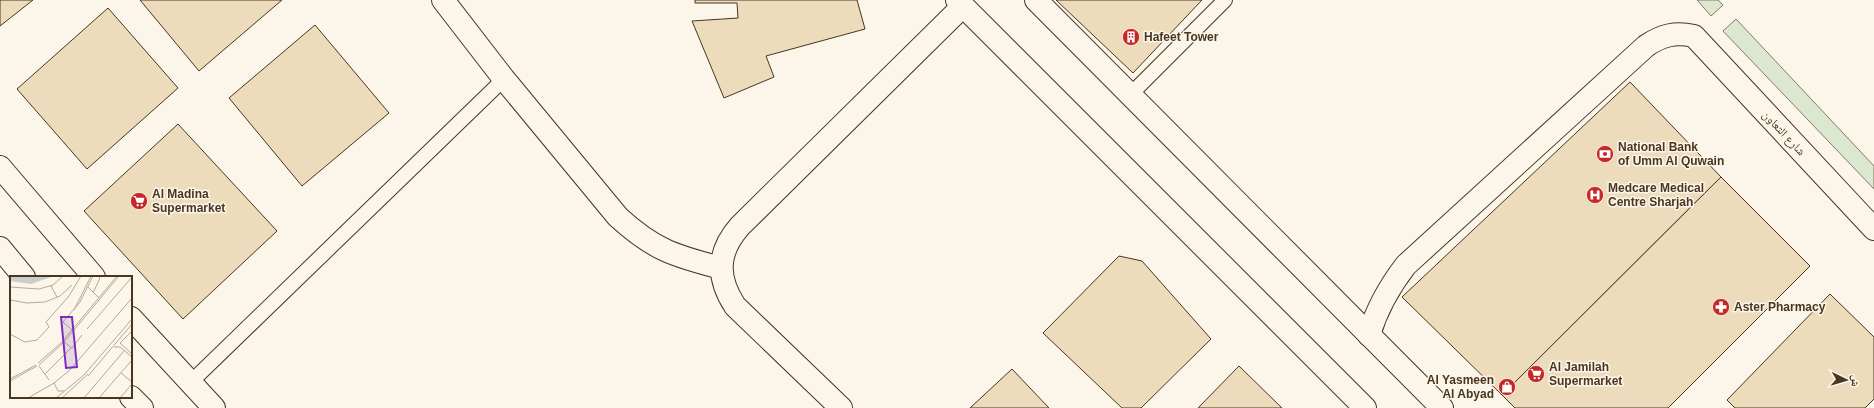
<svg xmlns="http://www.w3.org/2000/svg" width="1874" height="408" font-family="Arial,'Noto Naskh Arabic',sans-serif">
  <style>
    .green { fill: #dce7d0; stroke: #887966 }
    .building { fill: #ecdcbc; stroke: #4a3520 }
    .lines { fill: none; stroke-linecap: round; stroke-linejoin: round }
    .service-casing { stroke: #4a3520; stroke-width: 16 }
    .minor-casing { stroke: #4a3520; stroke-width: 24 }
    .tertiary-casing { stroke: #4a3520; stroke-width: 24 }
    .secondary-casing { stroke: #4a3520; stroke-width: 24 }
    .service { stroke: #fbf6e9; stroke-width: 14 }
    .minor { stroke: #fbf6e9; stroke-width: 22 }
    .tertiary { stroke: #fbf6e9; stroke-width: 22 }
    .secondary { stroke: #fbf6e9; stroke-width: 22 }
    .labels { text-anchor: middle; stroke-width: 3; stroke-linejoin: round; paint-order: stroke }
    .poi-label { font-size: 12px; font-weight: bold; fill: #4a3520; stroke: #fbf6e9; text-anchor: start }
    .street-label { font-size: 12px; fill: #4a3520; stroke: #fbf6e9 }
    .inset-road { fill: none; stroke: #b4a999; stroke-width: 1 }
    .view { fill: #7b2cbf; fill-opacity: 0.15; stroke: #7b2cbf; stroke-width: 2 }
    .inset-edge { fill: none; stroke: #4a3520; stroke-width: 2 }
  </style>
  <rect width="100%" height="100%" fill="#fbf6e9"/>
  <g class="green">
    <path d="M1697 0H1718L1723 5 1711 16Z"/>
    <path d="M1736 19 1874 166V189L1723 31Z"/>
  </g>
  <g class="building">
    <path d="M0 0H33L0 26Z"/>
    <path d="M140 0H282L199 71Z"/>
    <path d="M695 0H857L865 29 766 56 774 77 724 98 692 21 738 18 737 3H695Z"/>
    <path d="M1056 0H1202L1133 73Z"/>
    <path d="M108 8 178 88 87 169 17 89Z"/>
    <path d="M315 25 389 113 302 186 229 98Z"/>
    <path d="M1630 82 1721 177 1502 395 1402 297Z"/>
    <path d="M178 124 277 231 183 319 84 211Z"/>
    <path d="M1721 177 1810 266 1668 408H1515L1502 395Z"/>
    <path d="M1119 256 1142 261 1211 339 1141 408H1122L1043 333Z"/>
    <path d="M1830 294 1874 337V399L1865 408H1735L1727 400Z"/>
    <path d="M1239 366 1282 408H1198Z"/>
    <path d="M1012 369 1049 408H970Z"/>
  </g>
  <g class="lines">
    <defs>
      <g id="service">
        <path d="M1130 95 1225 0"/>
        <path d="M190 383 504 79"/>
      </g>
      <g id="minor">
        <path d="M443 0 504 79 618 217C654 250 675 256 721 268"/>
        <path d="M841 408 735 306C716 277 717 252 740 226L963 6"/>
      </g>
      <g id="tertiary">
        <path d="M957 0 1365 408"/>
        <path d="M1036 0 1442 408"/>
        <path d="M1369 335C1377 308 1389 287 1406 265L1646 46C1662 35 1675 32 1694 36L1874 229"/>
      </g>
      <g id="secondary">
        <path d="M0 167 94 277"/>
        <path d="M0 248 24 277"/>
        <path d="M131 318 214 408"/>
        <path d="M131 397 142 408"/>
      </g>
    </defs>
    <use href="#service" class="service-casing"/>
    <use href="#minor" class="minor-casing"/>
    <use href="#tertiary" class="tertiary-casing"/>
    <use href="#secondary" class="secondary-casing"/>
    <use href="#service" class="service"/>
    <use href="#minor" class="minor"/>
    <use href="#tertiary" class="tertiary"/>
    <use href="#secondary" class="secondary"/>
  </g>
  <defs>
    <symbol id="building-disc" viewBox="-11 -11 22 22"><circle r="9.5" fill="#c62828" stroke="#fbf6e9"/><path d="M-4-6H4V6H1V3H-1V6H-4ZM-2.5-4.3h1.7v1.8h-1.7ZM.8-4.3h1.7v1.8H.8ZM-2.5-1h1.7V.8h-1.7ZM.8-1h1.7V.8H.8Z" fill="#fff"/></symbol>
    <symbol id="bank-disc" viewBox="-11 -11 22 22"><circle r="9.5" fill="#c62828" stroke="#fbf6e9"/><path d="M-6-4H6V4H-6ZM0-2.3a2.3 2.3 0 1 0 0 4.6a2.3 2.3 0 1 0 0-4.6Z" fill="#fff"/></symbol>
    <symbol id="hospital-disc" viewBox="-11 -11 22 22"><circle r="9.5" fill="#c62828" stroke="#fbf6e9"/><path d="M-5-5h3v3.5h4V-5h3V5h-3V1.5h-4V5h-3Z" fill="#fff"/></symbol>
    <symbol id="supermarket-disc" viewBox="-11 -11 22 22"><circle r="9.5" fill="#c62828" stroke="#fbf6e9"/><path d="M-6-5.5h2.5l.6 2H6L4.5 2H-2.5L-4.4-4H-6ZM-1.5 3.2a1.3 1.3 0 1 0 .1 0ZM3 3.2a1.3 1.3 0 1 0 .1 0Z" fill="#fff"/></symbol>
    <symbol id="pharmacy-disc" viewBox="-11 -11 22 22"><circle r="9.5" fill="#c62828" stroke="#fbf6e9"/><path d="M-2-6h4v4h4v4h-4v4h-4v-4h-4v-4h4Z" fill="#fff"/></symbol>
    <symbol id="shop-disc" viewBox="-11 -11 22 22"><circle r="9.5" fill="#c62828" stroke="#fbf6e9"/><path d="M-5-2.5h2.3a2.7 3.5 0 0 1 5.4 0H5L5.5 6h-11ZM-1.5-2.5h3a1.5 2.3 0 0 0-3 0Z" fill="#fff"/></symbol>
  </defs>
  <g fill-rule="evenodd">
    <use href="#building-disc" x="1121" y="27" width="20" height="20"/>
    <use href="#bank-disc" x="1595" y="144" width="20" height="20"/>
    <use href="#hospital-disc" x="1585" y="185" width="20" height="20"/>
    <use href="#supermarket-disc" x="129" y="191" width="20" height="20"/>
    <use href="#pharmacy-disc" x="1711" y="297" width="20" height="20"/>
    <use href="#supermarket-disc" x="1526" y="364" width="20" height="20"/>
    <use href="#shop-disc" x="1497" y="377" width="20" height="20"/>
  </g>
  <g class="labels">
    <g class="poi-label">
      <text x="1144" y="41">Hafeet Tower</text>
      <text x="1618" y="151">National Bank<tspan x="1618" dy="14">of Umm Al Quwain</tspan></text>
      <text x="1608" y="192">Medcare Medical<tspan x="1608" dy="14">Centre Sharjah</tspan></text>
      <text x="152" y="198">Al Madina<tspan x="152" dy="14">Supermarket</tspan></text>
      <text x="1734" y="311">Aster Pharmacy</text>
      <text x="1549" y="371">Al Jamilah<tspan x="1549" dy="14">Supermarket</tspan></text>
      <text x="1494" y="384" text-anchor="end">Al Yasmeen<tspan x="1494" dy="14">Al Abyad</tspan></text>
    </g>
    <g class="street-label">
      <text transform="translate(1784 133) rotate(47)" y="4">شارع التعاون</text>
    </g>
  </g>
  <g transform="translate(10 276)">
    <rect width="122" height="122" fill="#fbf6e9"/>
    <path d="M0 0H44L21 8 0 5Z" fill="#c9cecd"/>
    <path class="inset-road" d="M41 10 47 21M0 11 29 13 43 9 53 0M78 11 89 22M83 17 90 2 88 0M0 24 17 27 35 26 50 20 62 9M64 34 81 0M77 53 122 1M62 54 53 46 70 26 83 0M121 56 110 67 122 78M0 58 15 66 27 64 39 51 36 46 59 20 71 0M54 66 62 72 72 59M104 71H110L122 81M28 87 51 67 107 0M29 89 54 66 109 0M29 90 39 104M111 97 122 106M35 98 61 72M78 100 122 48M0 103 26 89M0 105 27 90M44 107 48 115H54M18 122 44 107 60 94 122 22M46 122 74 99 122 43M52 122 78 98M74 122 114 75M89 122 122 84M110 122 122 108"/>
    <path class="view" d="M51 41H62L67 91 56 92Z"/>
    <rect width="122" height="122" class="inset-edge"/>
  </g>
  <g transform="translate(1846 380) rotate(95)" stroke="#fbf6e9" stroke-width="3" paint-order="stroke">
  <path d="M0-3L7 15L0 10L-7 15Z" fill="#4a3520"/>
  <text y="-6" font-size="11" font-weight="bold" text-anchor="middle" fill="#4a3520">ش</text>
  </g>
</svg>
